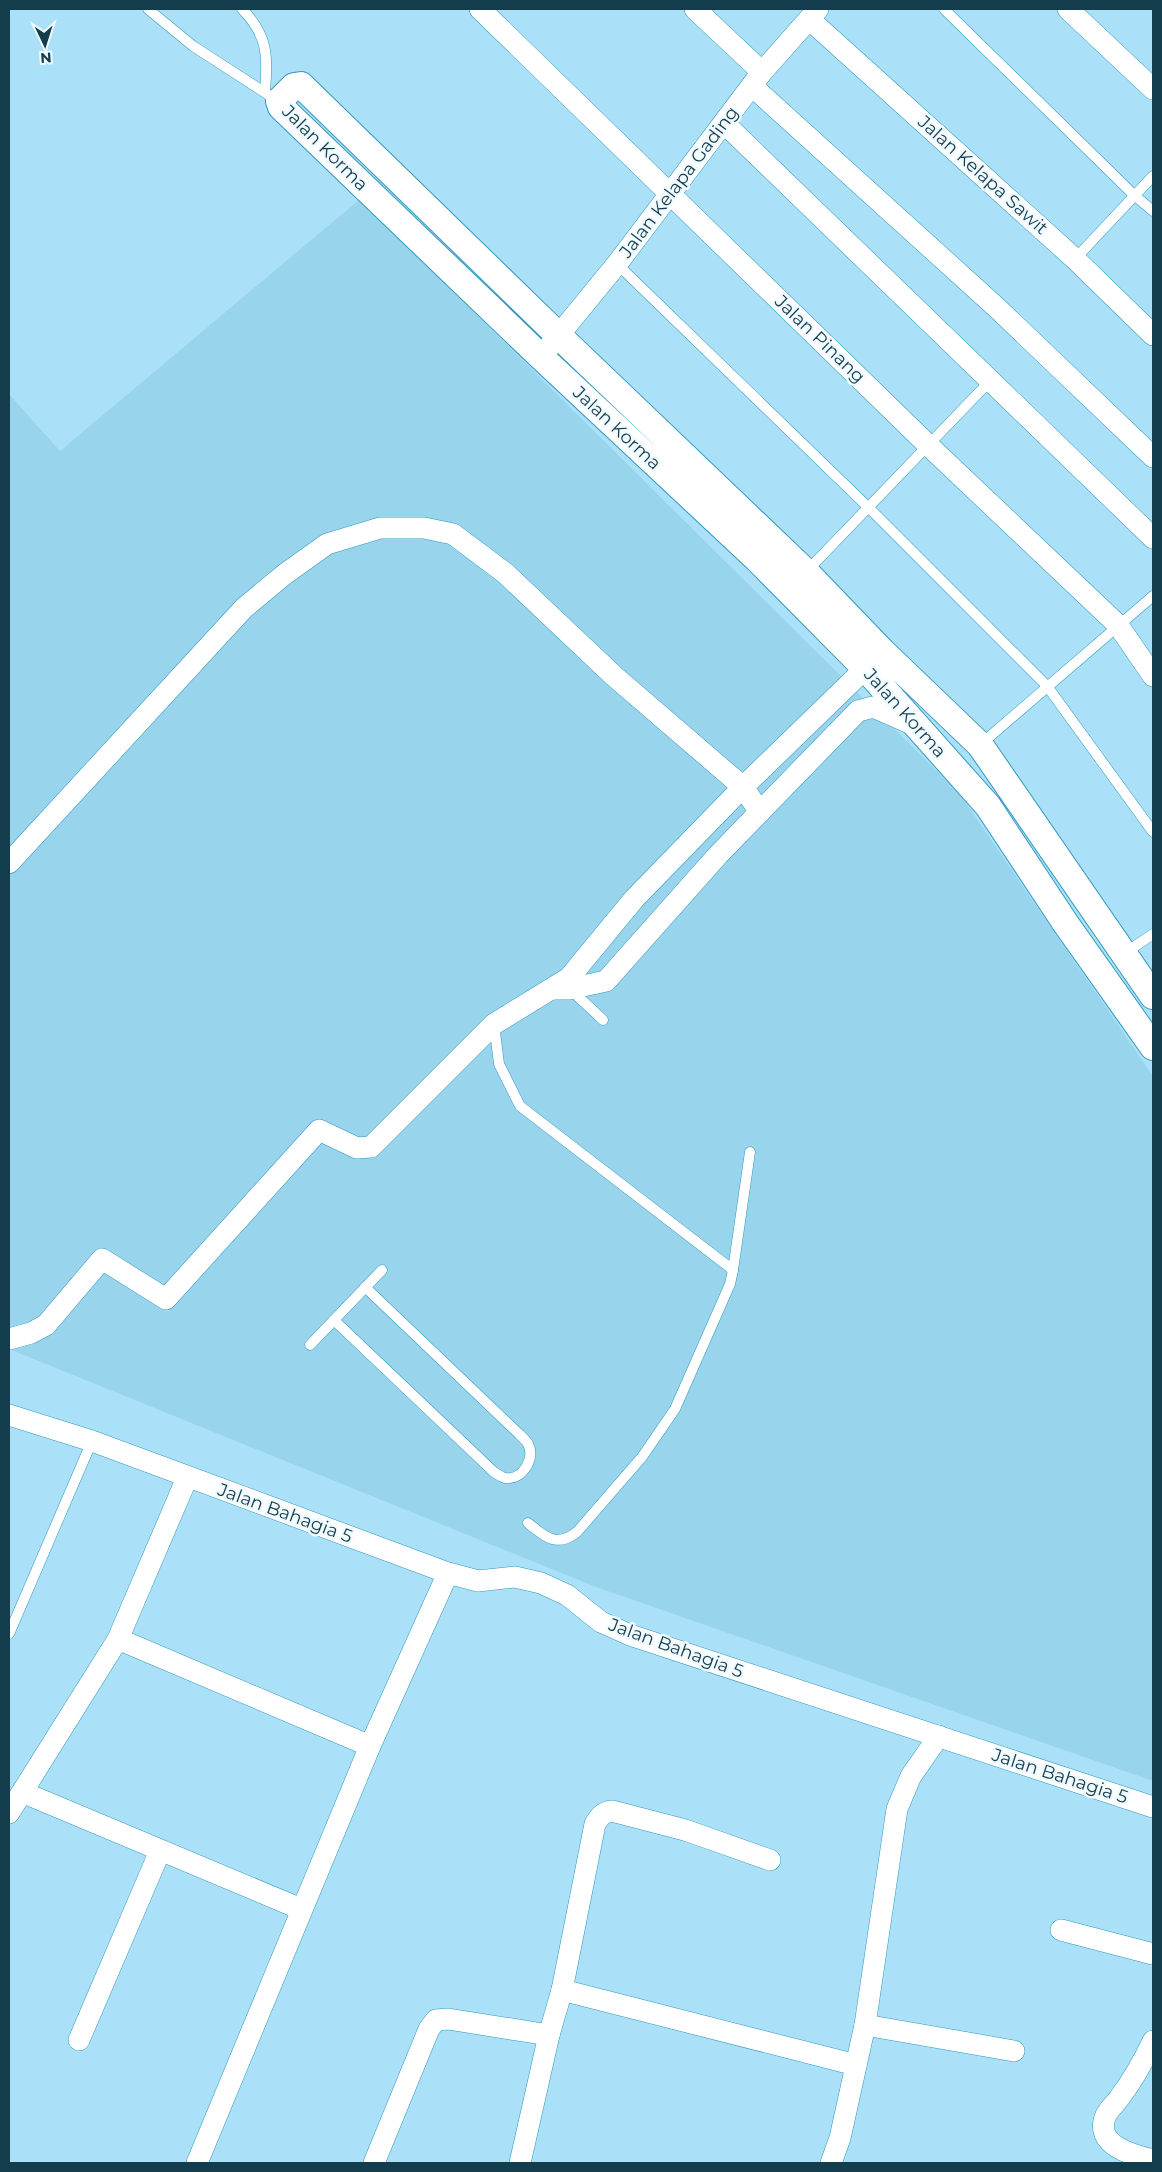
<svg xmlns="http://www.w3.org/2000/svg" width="1162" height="2172" font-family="Montserrat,sans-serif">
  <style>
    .built { fill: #99d4ed }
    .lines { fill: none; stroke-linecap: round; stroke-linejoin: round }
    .service-casing { stroke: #3198be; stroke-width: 11 }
    .minor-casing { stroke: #3198be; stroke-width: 22 }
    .tertiary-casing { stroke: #3198be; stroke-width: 28 }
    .service { stroke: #fff; stroke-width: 10 }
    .minor { stroke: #fff; stroke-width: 21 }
    .tertiary { stroke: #fff; stroke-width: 26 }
    .labels { text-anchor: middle; stroke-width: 5; stroke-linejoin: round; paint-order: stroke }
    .street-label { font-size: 18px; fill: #133d4d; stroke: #f1fafe }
  </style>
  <rect width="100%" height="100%" fill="#abe1f8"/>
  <path class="built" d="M360 199 959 793 1153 1076V1781L596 1587 9 1349V394L60 451Z"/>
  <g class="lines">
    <defs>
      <g id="service">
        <path d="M148 9 193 46 278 101"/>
        <path d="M242 9C268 35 268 57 265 91"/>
        <path d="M944 9 1134 195 1153 211"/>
        <path d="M1075 259 1153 176"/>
        <path d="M617 264 869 508 1047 686 1153 832"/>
        <path d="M806 572 991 380"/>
        <path d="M981 744 1153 596"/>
        <path d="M1125 953 1153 934"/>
        <path d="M569 988 603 1020"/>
        <path d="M494 1024 499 1064 520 1106 733 1270"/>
        <path d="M334 1320 494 1472C497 1474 502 1477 505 1478 522 1481 536 1458 528 1444 526 1440 521 1436 517 1432L365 1287"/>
        <path d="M310 1345 382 1270"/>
        <path d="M528 1523C545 1537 557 1548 577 1532L642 1457 675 1409 730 1284 733 1270 750 1152"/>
        <path d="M9 1634 92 1441"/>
      </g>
      <g id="minor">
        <path d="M480 9 928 445 1118 625 1153 676"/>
        <path d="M695 9 762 72"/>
        <path d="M1068 9 1153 89"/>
        <path d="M809 19 1075 259 1153 335"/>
        <path d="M752 86 996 307 1153 457"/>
        <path d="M724 123 1153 538"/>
        <path d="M549 347 617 264 762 72 818 9"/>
        <path d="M9 863 244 608 285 574 327 544 380 528H424L453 534 505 573 614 676 743 787 760 812"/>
        <path d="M552 989H569L606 981 718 855 858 711 873 707 914 725"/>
        <path d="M9 1339 31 1333 46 1325 102 1259 166 1299 319 1130 357 1148 371 1147 494 1024 569 978 634 899 743 787 876 658"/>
        <path d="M9 1415 92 1441 448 1573 478 1581 515 1577 541 1583 567 1595 601 1622 630 1635 1153 1807"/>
        <path d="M118 1639 370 1746"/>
        <path d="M22 1792 301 1909"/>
        <path d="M9 1813 118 1639 187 1478"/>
        <path d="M1061 1930 1153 1954"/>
        <path d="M562 1990 856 2065"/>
        <path d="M865 2025 1014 2051"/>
        <path d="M79 2040 160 1851"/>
        <path d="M1153 2041C1144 2060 1133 2080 1120 2097 1116 2103 1109 2109 1106 2115 1093 2145 1132 2155 1153 2160"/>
        <path d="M197 2163 370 1746 448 1573"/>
        <path d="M374 2163 429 2029 436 2020 448 2019 549 2035"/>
        <path d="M520 2163 549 2035 562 1990 595 1824C600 1816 603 1812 612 1811L685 1830 770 1860"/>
        <path d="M831 2163 840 2138 865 2025 897 1809 911 1776 939 1736"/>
      </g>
      <path id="tertiary" d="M1153 996 980 745 882 651 806 572 558 335 301 85 294 86 279 101 281 107 540 356 757 559 866 669 988 806 1066 924 1153 1047"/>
    </defs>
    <use href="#service" class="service-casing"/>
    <use href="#minor" class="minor-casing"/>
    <use href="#tertiary" class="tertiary-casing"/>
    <use href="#service" class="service"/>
    <use href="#minor" class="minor"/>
    <use href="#tertiary" class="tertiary"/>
  </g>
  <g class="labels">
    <g class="street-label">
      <text transform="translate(325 148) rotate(45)" y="6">Jalan Korma</text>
      <text transform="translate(983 175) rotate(42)" y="6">Jalan Kelapa Sawit</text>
      <text transform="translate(679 182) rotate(-53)" y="6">Jalan Kelapa Gading</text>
      <text transform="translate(820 339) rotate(44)" y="6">Jalan Pinang</text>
      <text transform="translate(617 428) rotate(43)" y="6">Jalan Korma</text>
      <text transform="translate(905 713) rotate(48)" y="6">Jalan Korma</text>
      <text transform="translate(285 1513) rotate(20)" y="6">Jalan Bahagia 5</text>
      <text transform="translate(676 1648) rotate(20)" y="6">Jalan Bahagia 5</text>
      <text transform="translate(1060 1776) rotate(18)" y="6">Jalan Bahagia 5</text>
    </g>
  </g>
  <rect width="1162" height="2172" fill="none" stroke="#133d4d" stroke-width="20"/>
  <g transform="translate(45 45) rotate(176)" stroke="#f1fafe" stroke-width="4" paint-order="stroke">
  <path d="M0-4L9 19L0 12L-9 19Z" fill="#133d4d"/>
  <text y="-8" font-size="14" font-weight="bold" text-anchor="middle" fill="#133d4d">N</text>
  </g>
</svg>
